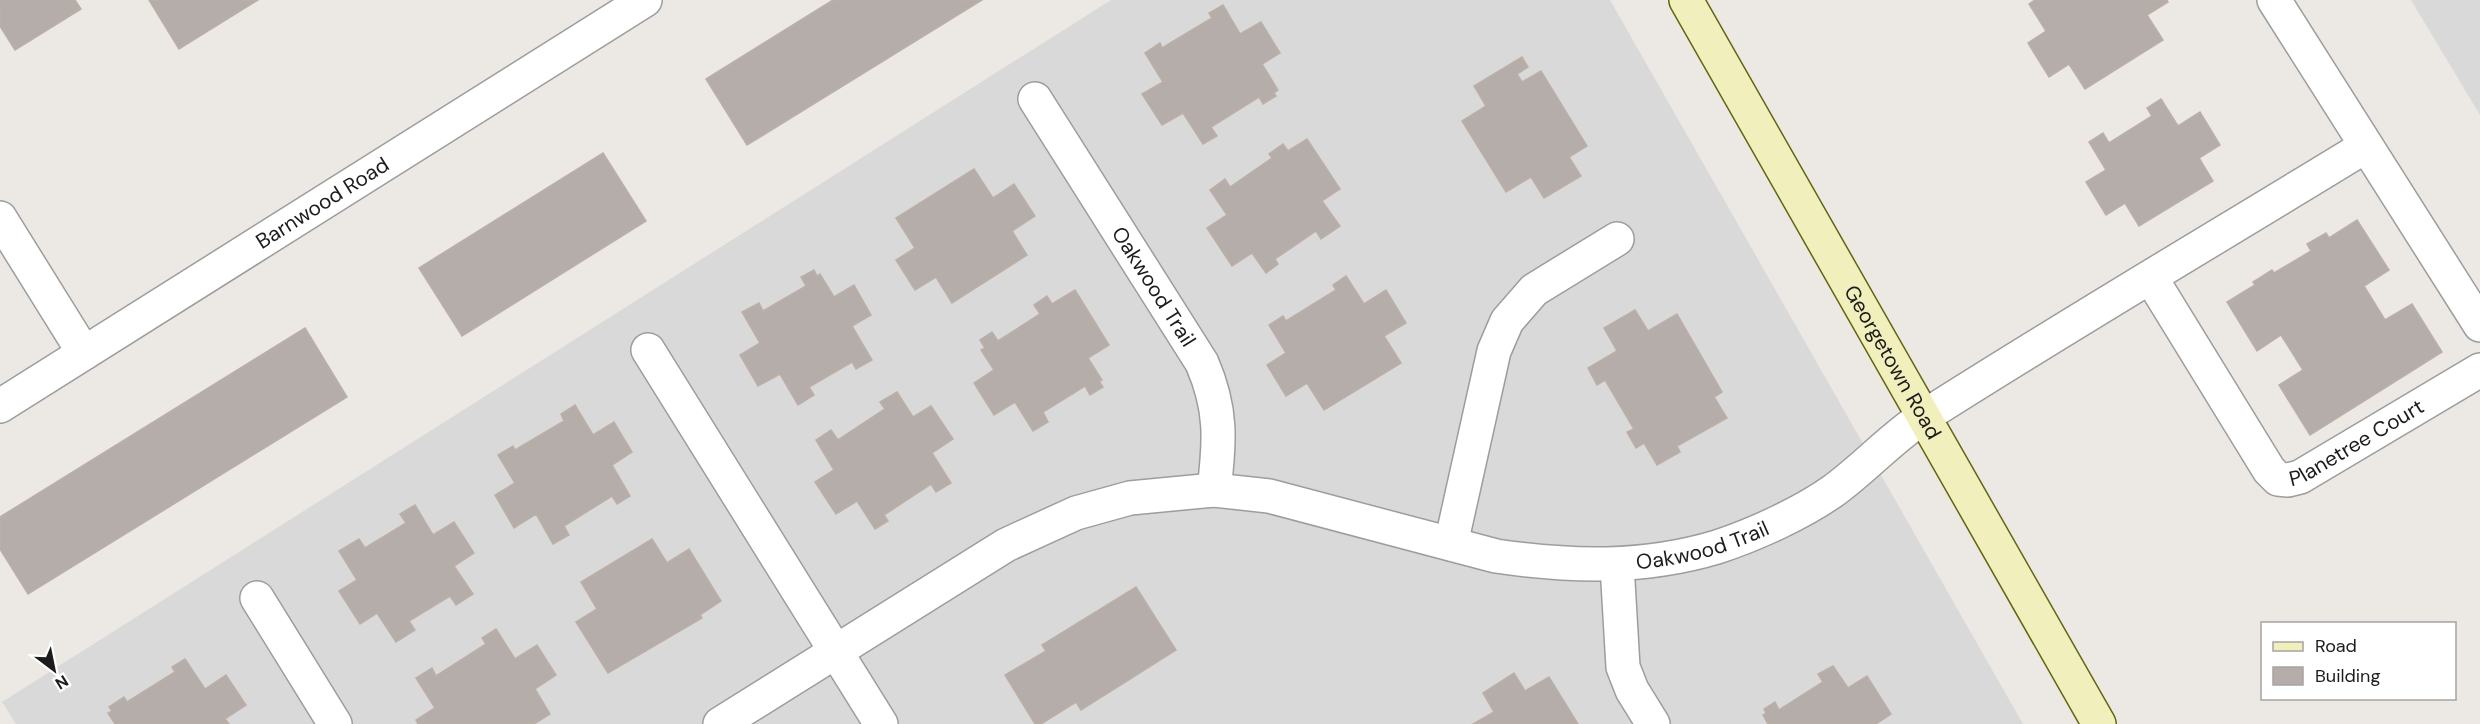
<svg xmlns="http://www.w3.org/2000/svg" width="2480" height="724" font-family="'DM Sans',sans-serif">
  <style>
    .residential { fill: #dad9d9 }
    .building { fill: #b5ada9; stroke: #bcafa7; stroke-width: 1.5 }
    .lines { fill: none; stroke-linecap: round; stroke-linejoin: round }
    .minor-casing { stroke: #9d9d9d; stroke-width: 36 }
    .secondary-casing { stroke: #636511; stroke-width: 36 }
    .minor { stroke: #fff; stroke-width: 33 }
    .secondary { stroke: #f1f0bc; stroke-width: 33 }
    .labels { text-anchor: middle; stroke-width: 5; stroke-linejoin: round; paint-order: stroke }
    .street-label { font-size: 21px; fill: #1c1c1c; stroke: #fff }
  </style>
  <rect width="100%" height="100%" fill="#ece8e3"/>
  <g class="residential">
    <path d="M1111 0H1610L2023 724H16L2 702Z"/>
    <path d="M2411 0H2480V115Z"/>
  </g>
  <g class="building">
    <path d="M0 0H75L81 9 15 50 0 26Z"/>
    <path d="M149 0H258L179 49Z"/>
    <path d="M833 0H982L747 145 706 79Z"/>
    <path d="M2035 0H2167L2168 2 2147 15 2163 40 2085 89 2069 64 2049 77 2028 43 2046 31 2029 4Z"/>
    <path d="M1223 5 1240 34 1261 22 1280 53 1262 64 1278 90 1274 93 1276 96 1263 104 1259 97 1211 127 1217 136 1203 144 1183 113 1162 125 1142 94 1163 82 1145 53 1160 43 1162 48 1212 18 1209 13Z"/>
    <path d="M1522 57 1528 67 1517 74 1522 82 1541 71 1587 146 1569 157 1581 176 1544 198 1531 177 1506 192 1462 121 1486 106 1474 86Z"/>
    <path d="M2161 99 2178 126 2200 112 2220 145 2199 158 2213 181 2139 226 2125 203 2106 215 2086 182 2106 170 2089 142 2103 133 2109 143 2152 116 2147 108Z"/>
    <path d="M1307 139 1340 189 1322 201 1340 226 1321 239 1316 231 1275 259 1278 264 1266 273 1252 253 1232 266 1207 228 1227 215 1210 190 1225 179 1230 187 1272 158 1269 154 1283 144 1288 151Z"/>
    <path d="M603 153 646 221 462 336 419 268Z"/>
    <path d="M974 169 993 198 1014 184 1035 216 1012 231 1027 255 952 303 936 277 915 290 896 260 915 248 896 218Z"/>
    <path d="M2357 220 2389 270 2364 286 2385 320 2412 304 2442 352 2310 435 2279 385 2303 370 2281 335 2257 351 2227 302 2255 285 2253 282 2272 270 2274 273 2311 251 2307 244 2326 233 2329 238Z"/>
    <path d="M814 270 817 276 820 274 834 297 854 285 871 315 852 326 872 360 856 369 852 362 809 387 814 395 798 405 780 374 758 386 740 355 760 343 742 312 759 303 763 311 806 286 801 277Z"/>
    <path d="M1346 276 1364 304 1386 290 1406 323 1384 336 1401 363 1324 410 1307 383 1286 396 1267 365 1286 353 1269 325 1283 316 1286 321 1336 290 1333 285Z"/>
    <path d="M1075 290 1109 345 1088 358 1102 380 1099 381 1103 387 1090 395 1085 386 1043 412 1048 422 1033 431 1015 402 994 415 974 383 994 370 981 350 985 348 980 340 992 332 998 341 1040 314 1034 305 1047 296 1052 304Z"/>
    <path d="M1635 310 1648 331 1677 314 1722 392 1714 397 1727 418 1677 446 1680 452 1657 465 1644 443 1636 448 1627 432 1634 429 1605 380 1597 385 1588 368 1617 351 1604 328Z"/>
    <path d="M305 328 347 397 28 594 0 549V517Z"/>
    <path d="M897 392 913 417 931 406 953 439 932 453 951 483 936 492 931 484 884 515 888 521 875 529 857 501 836 514 815 482 834 470 816 440 831 430 838 440 885 409 880 402Z"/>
    <path d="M575 405 593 435 614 422 632 452 612 465 630 496 617 504 612 496 564 526 569 535 553 544 536 514 514 528 495 495 515 483 498 455 513 446 515 450 564 421 561 414Z"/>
    <path d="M415 505 433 535 454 522 474 553 454 566 473 594 456 605 450 596 409 621 415 630 396 642 377 613 360 624 339 591 357 580 339 551 359 539 365 548 406 523 400 514Z"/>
    <path d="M652 539 667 563 689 549 721 601 700 615 702 618 608 673 576 622 597 609 581 582Z"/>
    <path d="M1136 587 1176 650 1081 710 1076 702 1041 724H1035L1005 675 1046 651 1042 645Z"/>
    <path d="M496 629 515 659 537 645 556 675 535 689 550 714 534 724H418L416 720 435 708 416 678 432 668 436 676 486 644 482 638Z"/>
    <path d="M185 659 205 689 226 675 246 705 225 719 229 724H115L108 713 112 711 109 707 124 697 127 702 175 672 172 667Z"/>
    <path d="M1833 666 1848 688 1867 676 1891 714 1876 724H1768L1763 715 1766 713 1764 709 1775 702 1779 710 1823 682 1818 674Z"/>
    <path d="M1514 673 1525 691 1549 677 1578 724H1473L1494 712 1483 693Z"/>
  </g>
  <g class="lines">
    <defs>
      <g id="minor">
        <path d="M2274 0 2480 325"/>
        <path id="s1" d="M1035 99 1202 363C1222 409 1220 441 1214 490"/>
        <path d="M0 218 84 353"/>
        <path id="s2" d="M2151 278 2269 470 2278 479 2288 480 2300 477 2480 370"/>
        <path d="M648 350 881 724"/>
        <path id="s3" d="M0 406 645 0"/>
        <path d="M1451 544 1494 351 1507 321 1534 290 1617 239"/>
        <path d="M1617 565 1623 667 1632 690 1653 724"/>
        <path d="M257 598 335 724"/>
        <path id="s4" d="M720 724 1006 545 1076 513 1130 498 1214 490 1269 496 1496 556C1571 567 1644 569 1717 547 1754 535 1802 513 1833 491 1865 468 1892 437 1925 416 2071 323 2219 236 2366 146"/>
      </g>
      <g id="secondary">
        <path id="s5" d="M1686 0 2099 724"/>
      </g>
    </defs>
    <use href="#minor" class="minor-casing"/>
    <use href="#secondary" class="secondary-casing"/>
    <use href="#minor" class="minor"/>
    <use href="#secondary" class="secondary"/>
  </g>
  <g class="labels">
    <g class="street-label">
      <text dy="7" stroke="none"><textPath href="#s3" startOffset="381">Barnwood Road</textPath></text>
      <text dy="7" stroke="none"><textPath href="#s1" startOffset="222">Oakwood Trail</textPath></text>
      <text dy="7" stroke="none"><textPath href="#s5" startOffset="417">Georgetown Road</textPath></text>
      <text dy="7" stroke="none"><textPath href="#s2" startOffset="326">Planetree Court</textPath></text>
      <text dy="7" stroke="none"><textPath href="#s4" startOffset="1054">Oakwood Trail</textPath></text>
    </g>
  </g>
  <rect x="2261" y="622" width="195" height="78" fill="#ffffff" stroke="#a4a4a4" stroke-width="1.5"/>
  <rect x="2273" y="642" width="30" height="9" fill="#f1f0bc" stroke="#a4a4a4" stroke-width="1.5"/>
  <text x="2315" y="652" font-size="18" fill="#1c1c1c">Road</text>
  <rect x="2273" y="667" width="30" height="18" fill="#b5ada9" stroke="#a4a4a4" stroke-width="1.5"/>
  <text x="2315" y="682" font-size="18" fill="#1c1c1c">Building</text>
  <g transform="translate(54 670) rotate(148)" stroke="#ffffff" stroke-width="4.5" paint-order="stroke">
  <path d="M0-4.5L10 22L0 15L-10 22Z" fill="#1c1c1c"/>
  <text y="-9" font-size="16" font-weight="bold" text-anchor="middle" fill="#1c1c1c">N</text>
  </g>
</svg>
